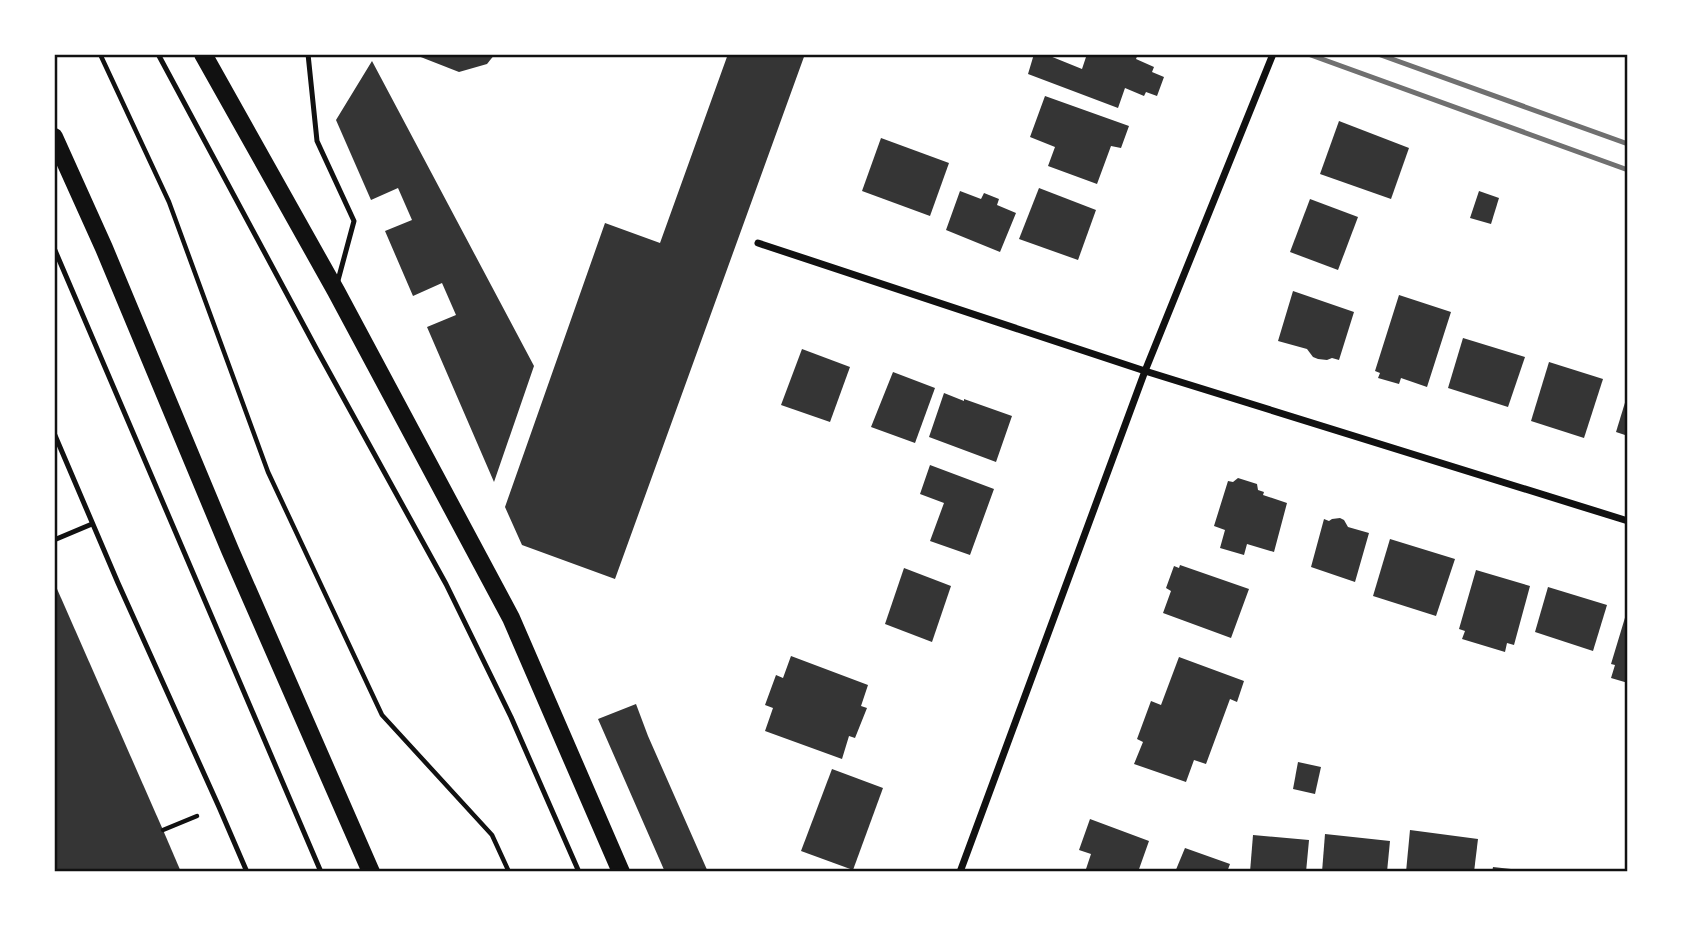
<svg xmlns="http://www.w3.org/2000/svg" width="1682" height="926" font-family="Inter,sans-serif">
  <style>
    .building { fill: #353535 }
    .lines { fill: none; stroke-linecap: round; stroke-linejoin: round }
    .path { stroke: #111; stroke-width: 4.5 }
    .service { stroke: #111; stroke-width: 5 }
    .minor { stroke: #111; stroke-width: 7 }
    .primary { stroke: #111; stroke-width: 18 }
    .rail { stroke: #707070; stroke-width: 5 }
    .neatline { fill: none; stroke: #111; stroke-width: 2.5 }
  </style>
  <rect width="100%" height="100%" fill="#fff"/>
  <g class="building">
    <path d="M413 54H495L487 64 459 72Z"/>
    <path d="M728 54H805L615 579 522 545 505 507 605 223 660 243Z"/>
    <path d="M1034 54H1045L1082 69 1087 54H1138L1136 59 1154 67 1152 72 1164 77 1157 96 1146 92 1144 96 1125 88 1118 108 1028 74Z"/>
    <path d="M372 61 534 366 494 482 427 327 456 315 442 283 413 296 385 231 412 220 398 188 371 200 336 120Z"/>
    <path d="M1045 96 1129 126 1121 148 1111 146 1097 184 1048 166 1055 147 1030 137Z"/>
    <path d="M1339 121 1409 148 1391 199 1320 174Z"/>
    <path d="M881 138 949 163 930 216 862 191Z"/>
    <path d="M1039 188 1096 210 1078 260 1019 239Z"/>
    <path d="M960 191 981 199 984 193 999 199 997 205 1016 213 1000 252 946 230Z"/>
    <path d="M1479 191 1499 198 1491 224 1470 218Z"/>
    <path d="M1310 199 1358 217 1338 270 1290 252Z"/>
    <path d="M1293 291 1354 312 1339 360 1332 358 1327 360 1318 359 1313 357 1307 349 1278 341Z"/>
    <path d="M1399 295 1451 312 1427 387 1401 378 1399 384 1378 378 1380 373 1375 371Z"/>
    <path d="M1463 338 1525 357 1508 407 1448 388Z"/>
    <path d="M802 349 850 367 830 422 781 405Z"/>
    <path d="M1549 362 1603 379 1584 438 1531 421Z"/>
    <path d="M893 372 935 388 915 443 871 427Z"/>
    <path d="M944 393 964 401V399L1012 416 996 462 929 437Z"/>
    <path d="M1627 396H1628V436L1616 432Z"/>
    <path d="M930 465 994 489 970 555 930 541 944 503 920 494Z"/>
    <path d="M1238 478 1257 484 1258 490 1264 492 1263 495 1287 503 1274 552 1247 544 1244 555 1220 548 1225 530 1214 526 1228 481 1233 482Z"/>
    <path d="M1340 518 1344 520 1348 527 1369 533 1355 582 1311 567 1324 519 1329 521 1332 519Z"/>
    <path d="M1390 539 1455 559 1436 616 1373 596Z"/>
    <path d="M1180 565 1249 589 1231 638 1163 613 1171 591 1166 588 1174 566 1179 568Z"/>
    <path d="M904 568 951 586 932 642 885 624Z"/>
    <path d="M1476 570 1530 586 1514 645 1507 643 1505 652 1462 639 1465 631 1459 629Z"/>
    <path d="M54 582 163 830 181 872H54Z"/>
    <path d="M1548 587 1607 605 1593 651 1535 632Z"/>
    <path d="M1627 611H1628V683L1611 678 1615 665 1611 664Z"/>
    <path d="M791 656 868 685 861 706 867 708 855 738 849 736 842 759 765 731 773 708 765 705 776 675 783 678Z"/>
    <path d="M1179 657 1244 681 1237 702 1230 699 1206 764 1194 760 1186 782 1134 764 1143 742 1137 739 1151 701 1161 705Z"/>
    <path d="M636 704 648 736 708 872H665L598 719Z"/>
    <path d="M1298 762 1321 767 1315 794 1293 789Z"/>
    <path d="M832 769 883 788 853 870 801 851Z"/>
    <path d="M1090 819 1149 841 1138 872H1085L1091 854 1079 850Z"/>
    <path d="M1410 830 1478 839 1474 872H1406Z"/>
    <path d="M1325 834 1390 841 1387 872H1322Z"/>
    <path d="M1253 835 1309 840 1306 872H1250Z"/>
    <path d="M1185 848 1230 864 1227 872H1175Z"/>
    <path d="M1493 867 1520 870 1519 872H1492Z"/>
  </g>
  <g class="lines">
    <g class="path">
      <path d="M100 54 169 202 268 472 382 715 492 835 509 872"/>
      <path d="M163 830 197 816"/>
    </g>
    <g class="service">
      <path d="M158 54 317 350 446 584 511 717 579 872"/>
      <path d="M308 54 317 141 354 221 337 284"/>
      <path d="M54 248 321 872"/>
      <path d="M54 433 118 583 219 807 247 872"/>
      <path d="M54 540 92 524"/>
    </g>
    <g class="minor">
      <path d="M758 243 1145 371 1628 521"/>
      <path d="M960 872 1145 371 1273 54"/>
    </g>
    <g class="primary">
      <path d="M203 54 336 291 511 618 621 872"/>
      <path d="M54 137 104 248 230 550 371 872"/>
    </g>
    <g class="rail">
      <path d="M1308 54 1628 170"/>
      <path d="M1378 54 1628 144"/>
    </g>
  </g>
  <rect width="1682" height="926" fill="none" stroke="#ffffff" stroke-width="112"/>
  <rect x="56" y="56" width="1570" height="814" class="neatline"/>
</svg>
